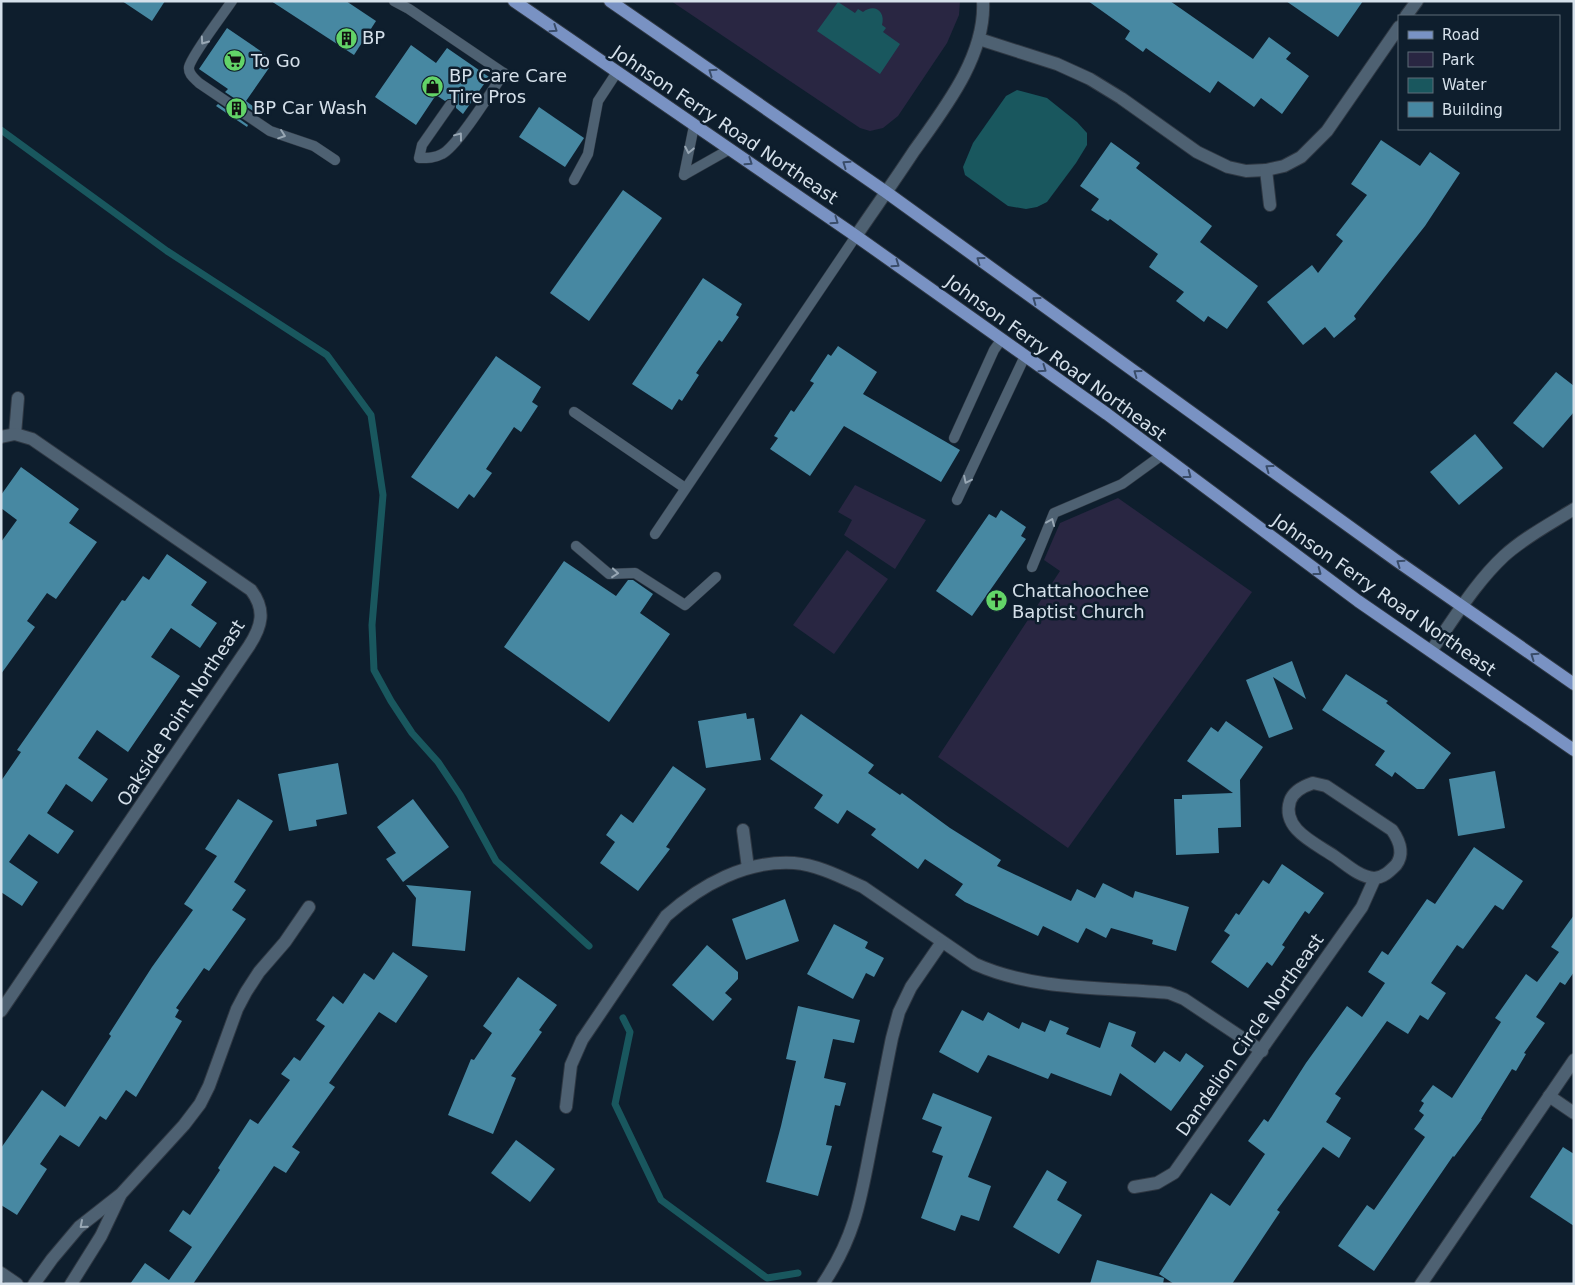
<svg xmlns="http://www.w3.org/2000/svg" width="1575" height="1285" font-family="'DejaVu Sans',sans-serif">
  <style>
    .green { fill: #292642 }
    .water { fill: #19575e }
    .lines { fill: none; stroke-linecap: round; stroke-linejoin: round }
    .stream { stroke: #19575e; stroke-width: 7 }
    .building { fill: #4788a2 }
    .service-casing { stroke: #2f3843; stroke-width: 11 }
    .minor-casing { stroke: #2f3843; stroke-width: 14 }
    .tertiary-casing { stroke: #2f3843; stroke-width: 14 }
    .primary-casing { stroke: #2f3843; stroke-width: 14 }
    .service { stroke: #4e6172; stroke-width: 10 }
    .minor { stroke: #4e6172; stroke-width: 12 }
    .tertiary { stroke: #4e6172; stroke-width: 12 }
    .primary { stroke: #7992c3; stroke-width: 12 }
    .oneway { stroke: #394c69 }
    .oneway2 { stroke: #98a7b4 }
    .labels { text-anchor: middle; stroke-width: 5; stroke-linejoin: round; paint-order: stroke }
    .poi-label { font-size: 18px; fill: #d5e0ea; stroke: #0e1e2d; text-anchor: start }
    .street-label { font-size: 18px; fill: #d5e0ea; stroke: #0e1e2d }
  </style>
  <rect width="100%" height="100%" fill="#0e1e2d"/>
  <g class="green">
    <path d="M671 1H960L959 15 947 43 898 116 883 128 870 131 860 128Z"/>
    <path d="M855 485 926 520 895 569 844 535 852 520 838 512Z"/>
    <path d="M1118 498 1252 592 1068 848 938 757 1060 571 1044 560 1060 523Z"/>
    <path d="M847 550 888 579 834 654 793 625Z"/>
  </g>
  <g class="water">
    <path d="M838 2 855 13 858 9 863 12C874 3 886 11 882 25L886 28 883 32 900 44 880 74 817 31Z"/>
    <path d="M1017 90 1047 98 1077 122 1087 133V145L1076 163 1047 202 1037 207 1026 209 1008 206 965 175 963 167 973 143 1006 96Z"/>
  </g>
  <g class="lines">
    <g class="stream">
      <path d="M1 130 167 251 327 355 371 415 383 495 372 625 374 670 391 701 412 733 438 762 460 795 496 861 589 946"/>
      <path d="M623 1018 630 1032 615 1104 661 1200 767 1278 798 1273"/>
    </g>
  </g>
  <g class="building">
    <path d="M122 1H165L152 21Z"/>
    <path d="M271 1H346L376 21 354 55Z"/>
    <path d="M1088 1H1170L1253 59 1269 37 1291 53 1286 59 1309 76 1282 114 1261 98 1254 107 1218 81 1210 93 1146 48 1143 52 1125 39 1130 31Z"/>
    <path d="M1286 1H1363L1338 37Z"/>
    <path d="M227 28 265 54 269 68 246 101 258 110 256 113 225 92 228 89 199 69Z"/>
    <path d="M411 45 436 63 447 48 489 77 463 114 456 108V103L454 99H448L445 101 436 95 416 125 375 97Z"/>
    <path d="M218 104 248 125 247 127 216 106Z"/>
    <path d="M539 107 584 138 565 167 519 137Z"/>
    <path d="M1381 140 1420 166 1430 152 1460 173 1425 226 1354 316 1356 319 1334 338 1325 327 1303 345 1267 302 1312 265 1318 273 1343 241 1336 235 1367 195 1351 184Z"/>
    <path d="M1111 142 1140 163 1136 168 1212 226 1200 242 1258 286 1227 329 1208 316 1204 322 1176 301 1184 292 1149 267 1158 254 1110 219 1108 221 1091 210 1099 199 1080 186Z"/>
    <path d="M623 190 662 218 589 321 550 293Z"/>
    <path d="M703 278 742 304 736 315 739 317 722 342 719 340 696 373 699 375 682 401 679 399 672 410 632 384Z"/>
    <path d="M838 346 877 372 863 394 960 450 941 482 844 426 810 476 770 449 778 438 774 436 791 410 794 412 814 383 810 381 828 354 831 356Z"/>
    <path d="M496 356 541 387 532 402 538 406 521 432 514 427 486 469 492 473 474 498 469 494 458 509 411 477Z"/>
    <path d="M1556 372 1574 386V412L1543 448 1513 423Z"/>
    <path d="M1475 434 1503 468 1459 505 1430 472Z"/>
    <path d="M21 467 79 509 69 523 97 542 56 599 47 593 27 621 35 627 1 674V542L17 520 1 508V495Z"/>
    <path d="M1001 510 1026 527 1021 536 1026 539 972 616 936 591 989 514 996 518Z"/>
    <path d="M167 554 207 582 191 605 217 623 200 648 171 628 151 657 180 676 128 752 97 730 78 758 108 779 92 802 66 784 47 813 74 831 58 854 29 834 9 862 38 882 22 906 1 892V781L21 752 17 750 122 600 125 601 143 576 149 580Z"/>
    <path d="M564 561 616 596 628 580H633L653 594 640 613 670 634 609 722 504 647Z"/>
    <path d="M1292 661 1306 699 1273 677 1293 729 1269 738 1246 680Z"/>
    <path d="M1346 674 1388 701 1386 703 1451 753 1424 789H1417L1395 772 1392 777 1375 765 1385 751 1322 710Z"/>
    <path d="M746 713 747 719 754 718 761 760 706 768 698 721Z"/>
    <path d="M801 714 874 765 868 773 900 795 902 793 950 828 1001 860 997 866 1071 901 1077 889 1095 898 1103 883 1133 898 1135 891 1189 907 1176 951 1152 944 1153 940 1111 928 1106 938 1086 928 1078 943 1043 926 1038 936 965 902 955 895 963 884 925 859 918 869 871 835 876 829 847 810 838 824 814 808 823 795 770 759Z"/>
    <path d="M1226 721 1263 747 1240 780 1241 827 1218 828 1219 853 1176 855 1174 799H1182V795L1233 793 1187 761 1211 727 1218 732Z"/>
    <path d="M338 763 347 814 316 820 317 826 289 831 278 774Z"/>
    <path d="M673 766 706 789 666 847 670 849 638 891 600 863 615 842 606 835 621 814 633 823Z"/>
    <path d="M1495 771 1505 828 1458 836 1449 779Z"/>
    <path d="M238 799 273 821 234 882 246 890 232 910 246 919 209 971 204 968 176 1008 179 1010 175 1017 182 1021 136 1097 126 1090 106 1120 100 1116 79 1147 60 1135 40 1164 47 1169 17 1215 1 1205V1148L42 1090 65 1107 111 1036 109 1034 152 967 193 910 184 904 217 856 205 849Z"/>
    <path d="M413 799 449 847 403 882 386 859 396 853 377 827Z"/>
    <path d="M1474 847 1523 881 1503 910 1495 905 1463 949 1457 945 1431 983 1446 993 1428 1020 1420 1015 1408 1034 1387 1021 1335 1094 1341 1098 1326 1122 1351 1138 1339 1158 1323 1147 1277 1210 1280 1212 1232 1284H1174L1159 1274 1211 1193 1230 1206 1265 1154 1248 1141 1264 1119 1268 1122 1306 1063 1347 1006 1362 1017 1385 983 1368 972 1382 951 1388 955 1427 899 1435 904Z"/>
    <path d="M1282 864 1324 893 1309 914 1305 911 1282 945 1285 947 1272 966 1267 962 1248 988 1211 962 1230 935 1224 931 1236 913 1239 915 1263 880 1269 884Z"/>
    <path d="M406 885 471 891 465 951 412 946 416 898Z"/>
    <path d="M785 899 799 941 746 960 732 919Z"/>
    <path d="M1574 915V972L1565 985 1560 982 1536 1017 1545 1023 1524 1053 1526 1054 1516 1071 1512 1069 1481 1119H1482L1454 1157 1453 1156 1374 1271 1338 1246 1367 1205 1374 1210 1425 1137 1414 1129 1424 1115 1419 1111 1424 1103 1421 1101 1433 1085 1452 1098 1501 1022 1495 1018 1526 974 1537 982 1559 952 1551 947Z"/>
    <path d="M834 924 868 942 865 948 884 958 874 977 866 973 853 999 807 974Z"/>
    <path d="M707 945 738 972V979L725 993 732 999 713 1021 672 985Z"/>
    <path d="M393 952 428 976 396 1023 379 1012 329 1083 335 1087 292 1147 300 1152 286 1173 274 1166 193 1284H130L145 1263 169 1280 192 1247 169 1231 183 1210 190 1215 220 1170 218 1168 250 1119 258 1124 290 1080 281 1074 294 1057 300 1061 325 1026 316 1020 333 996 343 1004 364 973 374 980Z"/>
    <path d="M518 977 557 1005 539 1030 542 1032 511 1076 516 1078 493 1134 448 1115 471 1059 474 1060 492 1033 483 1026Z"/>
    <path d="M798 1006 860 1020 854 1043 833 1039 824 1078 846 1083 840 1106 835 1105 826 1145 832 1146 818 1196 766 1182 781 1126 796 1061 786 1059Z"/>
    <path d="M962 1010 983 1021 988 1012 1019 1029 1022 1022 1045 1032 1050 1020 1069 1028 1066 1034 1100 1048 1109 1022 1136 1032 1131 1046 1155 1063 1164 1051 1180 1062 1186 1053 1204 1066 1171 1111 1120 1073 1111 1096 1051 1073 1048 1079 988 1055 978 1073 939 1052Z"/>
    <path d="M933 1093 992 1117 968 1177 991 1186 979 1221 961 1215 955 1231 921 1218 943 1156 932 1152 942 1127 922 1119Z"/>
    <path d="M516 1140 555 1169 530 1202 491 1173Z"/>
    <path d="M1563 1147 1574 1154V1226L1530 1197Z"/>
    <path d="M1047 1170 1067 1182 1057 1200 1082 1215 1059 1254 1013 1227Z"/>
    <path d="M1097 1260 1164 1278 1163 1284H1090Z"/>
  </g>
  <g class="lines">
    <defs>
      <g id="service">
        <path d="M232 1C224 13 191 56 189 67 188 74 194 78 199 83L270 131 314 146 335 160"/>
        <path d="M394 1 409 9 508 76"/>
        <path d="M450 105 422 145 419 158C428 158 435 158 442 154 458 146 492 90 504 73"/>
        <path d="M684 175 730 149"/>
        <path d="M684 175 694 126"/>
        <path d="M574 180 588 154 598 101 617 72"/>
        <path d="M574 412 685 488"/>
        <path d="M954 438 994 350 1001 340"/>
        <path d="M957 500 1025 356"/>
        <path d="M655 534 856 236"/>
        <path d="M576 546 609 574 635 573 685 605 716 577"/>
        <path d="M1032 567 1054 513 1122 484 1162 455"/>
      </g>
      <g id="minor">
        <path d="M1406 16 1417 1"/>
        <path d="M979 39 1057 64 1090 79 1121 98 1197 152 1228 167 1246 171 1266 170 1284 166 1301 157 1327 131 1399 27"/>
        <path d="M1266 170 1270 205"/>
        <path d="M856 236C875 208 895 180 914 151 944 109 986 56 983 1"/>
        <path d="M15 434 18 398"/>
        <path d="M1 437 15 434 32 439 251 590C266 610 262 626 249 646L1 1011"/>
        <path d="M1431 651C1454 619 1475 583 1504 556 1525 537 1550 524 1574 509"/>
        <path d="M1313 783 1326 786 1392 830C1399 840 1405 853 1396 865 1390 871 1383 878 1374 878 1359 877 1346 864 1334 856 1315 843 1281 829 1290 801 1293 792 1304 786 1313 783Z"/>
        <path d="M743 830 748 868"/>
        <path d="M1549 1096 1574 1113"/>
        <path d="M566 1107 571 1065 582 1040 666 916C701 885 746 860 794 863 818 865 841 877 863 887L975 964C1035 991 1104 987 1169 993L1184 999 1262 1051"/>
        <path d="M1134 1187 1157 1183 1174 1173 1362 907 1375 878"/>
        <path d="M34 1284 52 1259 79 1227 121 1194 184 1125 200 1104 209 1086 237 1009 246 992 259 972 285 942 309 907"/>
        <path d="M71 1284 101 1236 120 1196"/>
        <path d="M823 1284C856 1235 861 1197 872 1140 879 1106 885 1072 892 1038L899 1012 911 987 942 942"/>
        <path d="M1421 1284 1574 1060"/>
      </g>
      <path id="tertiary" d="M1 1273 17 1284"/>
      <g id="primary">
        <path d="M514 1 856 236 1107 414 1358 601 1574 750"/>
        <path d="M610 1 886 192 1397 561 1574 684"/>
      </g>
    </defs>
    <use href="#service" class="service-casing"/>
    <use href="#minor" class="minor-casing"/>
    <use href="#tertiary" class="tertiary-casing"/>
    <use href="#primary" class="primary-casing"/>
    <use href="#service" class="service"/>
    <use href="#minor" class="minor"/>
    <use href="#tertiary" class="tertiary"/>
    <use href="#primary" class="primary"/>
  </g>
  <defs><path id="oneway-chevron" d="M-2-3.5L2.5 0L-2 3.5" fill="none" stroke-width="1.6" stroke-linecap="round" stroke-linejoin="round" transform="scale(1.25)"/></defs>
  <g class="oneway">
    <use href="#oneway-chevron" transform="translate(554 29) rotate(34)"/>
    <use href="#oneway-chevron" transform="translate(712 72) rotate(-145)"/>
    <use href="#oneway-chevron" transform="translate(749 162) rotate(34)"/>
    <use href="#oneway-chevron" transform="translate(846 164) rotate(-145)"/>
    <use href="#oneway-chevron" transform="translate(835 221) rotate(35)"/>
    <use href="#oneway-chevron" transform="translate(980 260) rotate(-144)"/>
    <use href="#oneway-chevron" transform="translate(896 264) rotate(35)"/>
    <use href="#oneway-chevron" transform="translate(1036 300) rotate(-144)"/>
    <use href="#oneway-chevron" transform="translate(1043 369) rotate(35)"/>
    <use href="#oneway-chevron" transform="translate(1137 373) rotate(-144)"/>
    <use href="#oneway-chevron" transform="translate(1269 468) rotate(-144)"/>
    <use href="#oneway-chevron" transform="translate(1188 475) rotate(37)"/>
    <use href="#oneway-chevron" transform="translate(1400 563) rotate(-145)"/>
    <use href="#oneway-chevron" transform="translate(1318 572) rotate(37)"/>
    <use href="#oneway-chevron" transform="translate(1534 656) rotate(-145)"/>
  </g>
  <g class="oneway2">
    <use href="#oneway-chevron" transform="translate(204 41) rotate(125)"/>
    <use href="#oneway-chevron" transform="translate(282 135) rotate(19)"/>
    <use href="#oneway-chevron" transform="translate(459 136) rotate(-53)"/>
    <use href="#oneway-chevron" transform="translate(689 150) rotate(101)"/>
    <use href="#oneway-chevron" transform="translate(967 480) rotate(116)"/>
    <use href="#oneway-chevron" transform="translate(1051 522) rotate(-67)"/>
    <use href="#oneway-chevron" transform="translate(615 573) rotate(5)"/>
    <use href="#oneway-chevron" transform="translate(83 1225) rotate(139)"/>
  </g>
  <defs>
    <symbol id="building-disc" viewBox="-11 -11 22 22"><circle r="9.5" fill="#63d468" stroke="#0e1e2d"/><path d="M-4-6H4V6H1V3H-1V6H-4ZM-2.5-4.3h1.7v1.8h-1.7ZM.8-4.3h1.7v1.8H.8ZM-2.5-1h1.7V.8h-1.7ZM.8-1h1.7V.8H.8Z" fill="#111"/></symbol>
    <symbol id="supermarket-disc" viewBox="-11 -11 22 22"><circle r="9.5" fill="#63d468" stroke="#0e1e2d"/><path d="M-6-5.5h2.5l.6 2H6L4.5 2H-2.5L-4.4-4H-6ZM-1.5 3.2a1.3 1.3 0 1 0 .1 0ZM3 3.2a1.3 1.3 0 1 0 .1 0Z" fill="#111"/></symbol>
    <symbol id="shop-disc" viewBox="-11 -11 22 22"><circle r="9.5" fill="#63d468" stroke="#0e1e2d"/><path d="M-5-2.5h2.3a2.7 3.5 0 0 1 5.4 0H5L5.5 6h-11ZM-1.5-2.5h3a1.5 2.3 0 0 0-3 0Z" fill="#111"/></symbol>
    <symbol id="church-disc" viewBox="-11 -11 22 22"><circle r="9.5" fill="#63d468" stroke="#0e1e2d"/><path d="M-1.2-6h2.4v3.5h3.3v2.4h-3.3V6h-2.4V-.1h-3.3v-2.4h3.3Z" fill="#111"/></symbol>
  </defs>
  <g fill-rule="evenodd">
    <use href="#building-disc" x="334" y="26" width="25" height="25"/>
    <use href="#supermarket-disc" x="222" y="48" width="25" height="25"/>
    <use href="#shop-disc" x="420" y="74" width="25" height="25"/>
    <use href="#building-disc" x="224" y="96" width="25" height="25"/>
    <use href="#church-disc" x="984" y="588" width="25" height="25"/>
  </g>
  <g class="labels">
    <g class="poi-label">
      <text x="362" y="44">BP</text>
      <text x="251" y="67">To Go</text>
      <text x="449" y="82">BP Care Care<tspan x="449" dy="21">Tire Pros</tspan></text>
      <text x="253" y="114">BP Car Wash</text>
      <text x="1012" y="597">Chattahoochee<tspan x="1012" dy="21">Baptist Church</tspan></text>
    </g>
    <g class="street-label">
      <text transform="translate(725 125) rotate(34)" y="6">Johnson Ferry Road Northeast</text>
      <text transform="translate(1056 358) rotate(36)" y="6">Johnson Ferry Road Northeast</text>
      <text transform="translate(1384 595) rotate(35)" y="6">Johnson Ferry Road Northeast</text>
      <text transform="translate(181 713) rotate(-57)" y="6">Oakside Point Northeast</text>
      <text transform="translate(1250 1035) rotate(-55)" y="6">Dandelion Circle Northeast</text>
    </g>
  </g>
  <rect width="1575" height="1285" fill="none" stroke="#d5e0ea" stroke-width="5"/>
  <rect x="1398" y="15" width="162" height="115" fill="#0e1e2d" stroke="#5e6c79"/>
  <rect x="1408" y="31" width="25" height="8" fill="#7992c3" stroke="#5e6c79"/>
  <text x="1442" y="40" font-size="15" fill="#d5e0ea">Road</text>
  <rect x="1408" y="52" width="25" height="15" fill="#292642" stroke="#5e6c79"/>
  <text x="1442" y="65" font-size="15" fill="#d5e0ea">Park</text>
  <rect x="1408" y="78" width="25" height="15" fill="#19575e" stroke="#5e6c79"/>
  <text x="1442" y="90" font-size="15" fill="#d5e0ea">Water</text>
  <rect x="1408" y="102" width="25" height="15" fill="#4788a2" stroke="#5e6c79"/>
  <text x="1442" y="115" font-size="15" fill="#d5e0ea">Building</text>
</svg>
